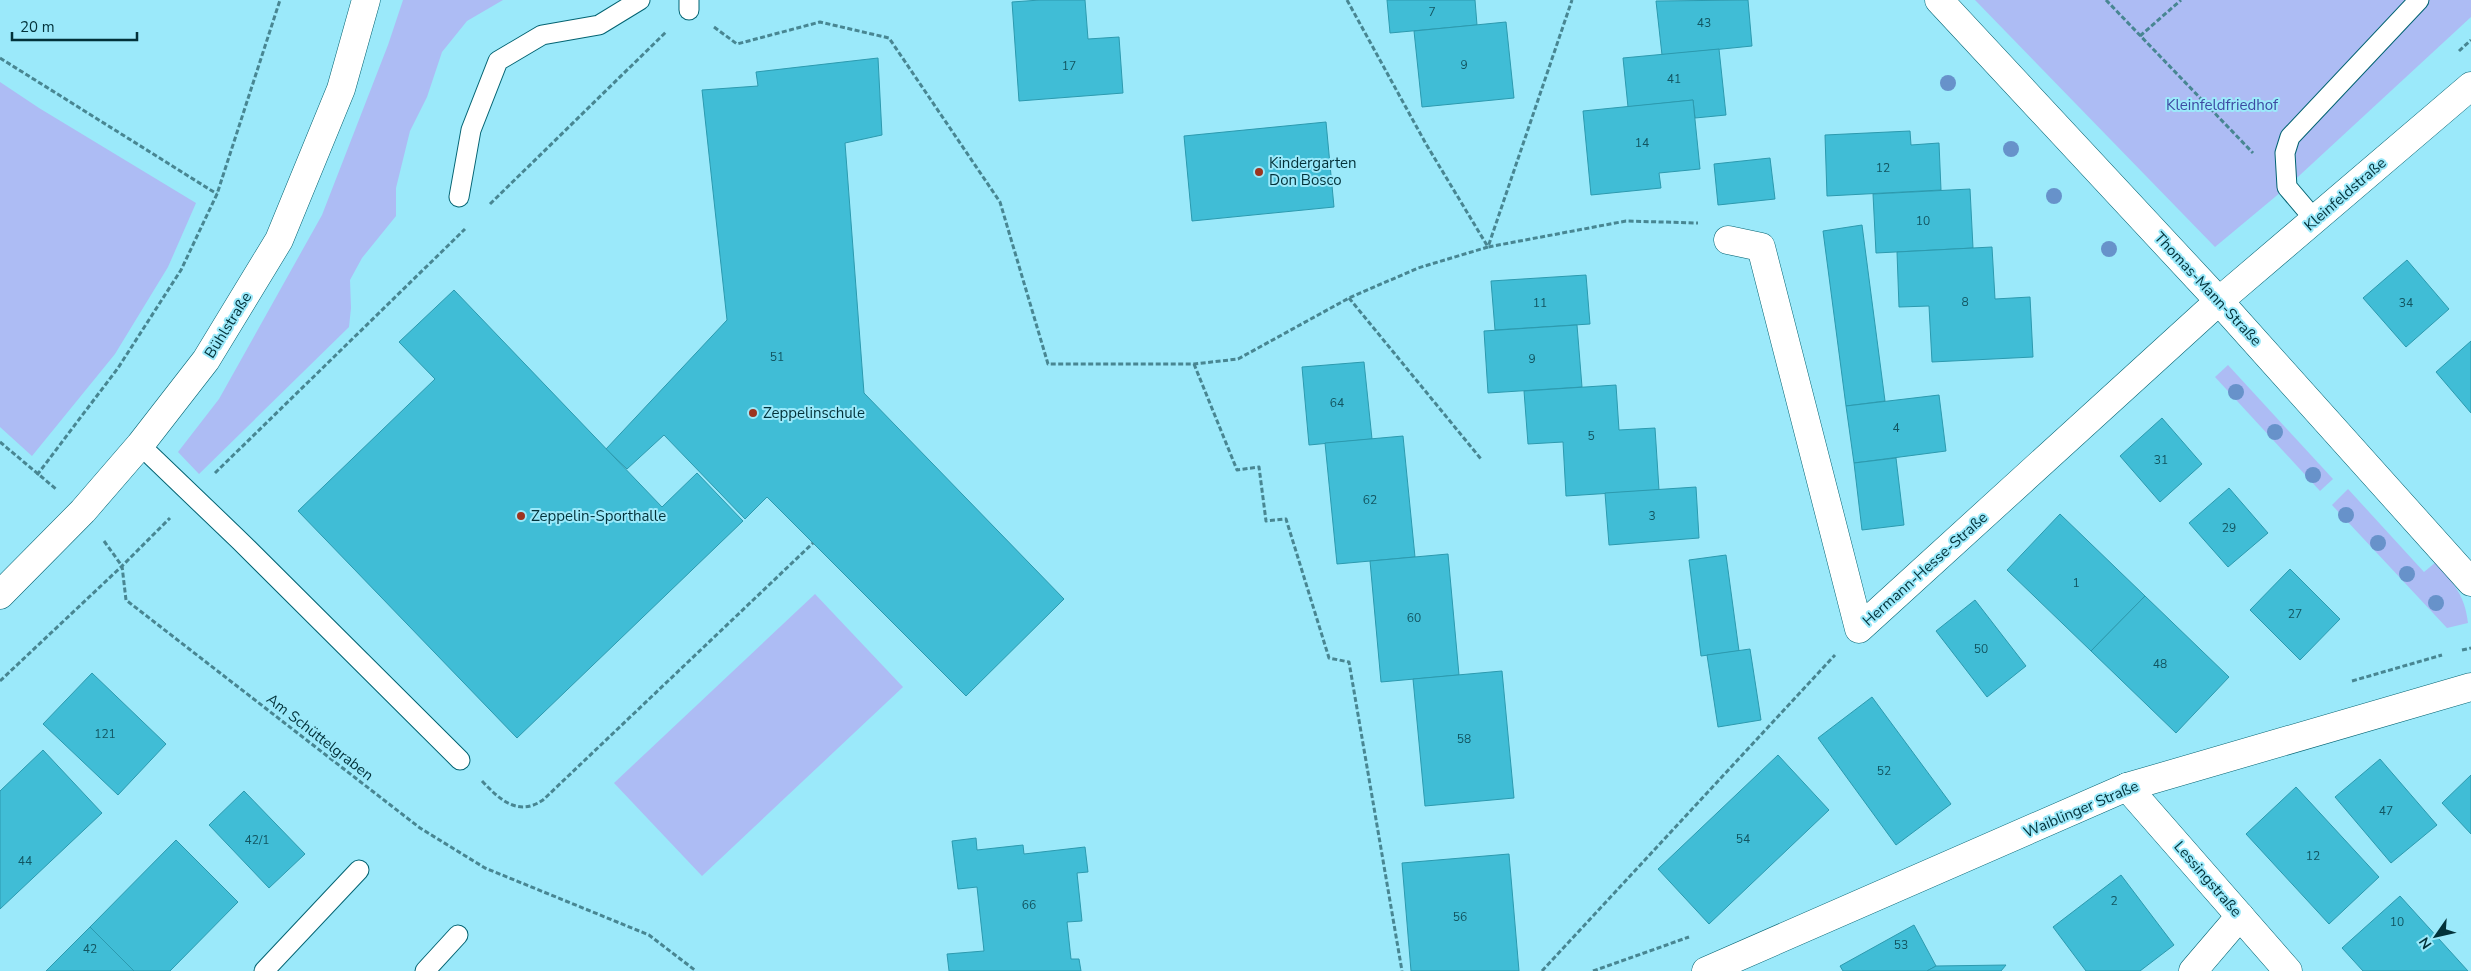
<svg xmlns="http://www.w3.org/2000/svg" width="2471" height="971" font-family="'Nunito Sans',sans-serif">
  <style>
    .green { fill: #adbcf4 }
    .building { fill: #40bdd6; stroke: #2c9aaf }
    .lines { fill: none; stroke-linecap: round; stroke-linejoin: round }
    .service-casing { stroke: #036372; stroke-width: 21 }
    .minor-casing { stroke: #036372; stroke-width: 29 }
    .tertiary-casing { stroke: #036372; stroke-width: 29 }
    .secondary-casing { stroke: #036372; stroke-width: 29 }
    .path { stroke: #488692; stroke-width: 3; stroke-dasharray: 5 2.5; stroke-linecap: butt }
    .service { stroke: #fff; stroke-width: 19 }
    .minor { stroke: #fff; stroke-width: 28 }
    .tertiary { stroke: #fff; stroke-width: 28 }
    .secondary { stroke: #fff; stroke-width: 28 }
    .tree { fill: #6792ca }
    .poi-dot { fill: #9d341f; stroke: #9be9fa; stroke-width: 2 }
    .labels { text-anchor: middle; stroke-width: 4; stroke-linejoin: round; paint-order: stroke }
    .number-label { font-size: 12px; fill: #125561 }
    .park-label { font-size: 15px; fill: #3d4aa2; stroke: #9be9fa }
    .poi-label { font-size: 15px; fill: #02323a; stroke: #9be9fa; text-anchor: start }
    .street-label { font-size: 15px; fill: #02323a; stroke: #9be9fa }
  </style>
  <rect width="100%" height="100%" fill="#9be9fa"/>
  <g class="green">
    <path d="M403 0H503L467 21 442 52 427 97 410 131 396 188V216L362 258 350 280 351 308 349 327 199 474 178 452 219 399 322 215 388 45Z"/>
    <path d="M1975 0H2471V17L2287 187 2215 247Z"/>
    <path d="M0 82 39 108 196 203 168 267 115 354 32 456 0 427Z"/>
    <path d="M2228 365 2333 479 2320 491 2215 377Z"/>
    <path d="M2348 489 2424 572 2436 562C2453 583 2465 595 2468 623L2447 628 2332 505Z"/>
    <path d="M815 594 903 687 702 876 614 783Z"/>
  </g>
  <g class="building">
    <path d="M1040 0H1085L1088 39 1119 37 1123 93 1019 101 1012 2Z"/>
    <path d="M1387 0H1475L1477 25 1390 33Z"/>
    <path d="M1748 0 1752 46 1662 55 1656 1Z"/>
    <path d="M1506 22 1514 98 1422 107 1414 31Z"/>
    <path d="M1719 49 1726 115 1695 118 1693 100 1628 107 1623 58Z"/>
    <path d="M878 58 882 135 845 143 864 393 1064 599 966 696 767 497 745 519 664 435 627 469 606 449 727 320 702 90 758 86 756 72Z"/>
    <path d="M1693 100 1700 169 1659 173 1661 188 1591 195 1583 111Z"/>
    <path d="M1326 122 1334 207 1192 221 1184 136Z"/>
    <path d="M1910 131 1911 145 1939 143 1941 190 1827 196 1825 135Z"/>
    <path d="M1770 158 1775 199 1718 205 1714 164Z"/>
    <path d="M1970 189 1973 248 1876 253 1873 194Z"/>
    <path d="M1862 225 1885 401 1846 406 1823 231Z"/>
    <path d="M1992 247 1995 299 2030 297 2033 357 1932 362 1929 306 1899 307 1897 252Z"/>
    <path d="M2407 260 2449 309 2406 347 2363 298Z"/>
    <path d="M1586 275 1590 324 1495 330 1491 281Z"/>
    <path d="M454 290 662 507 697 473 743 521 517 738 298 511 435 379 399 342Z"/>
    <path d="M1577 325 1582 387 1488 393 1484 331Z"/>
    <path d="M2471 341V413L2436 372Z"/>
    <path d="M1364 362 1372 439 1309 445 1302 367Z"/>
    <path d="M1616 385 1619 430 1655 428 1659 490 1566 496 1563 442 1528 444 1524 391Z"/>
    <path d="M1939 395 1946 451 1854 463 1846 406Z"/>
    <path d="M2162 418 2202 464 2160 502 2120 456Z"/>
    <path d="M1403 436 1415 557 1337 564 1325 443Z"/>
    <path d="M1896 458 1904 525 1862 530 1854 463Z"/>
    <path d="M1696 487 1699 538 1609 545 1605 493Z"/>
    <path d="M2229 488 2268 533 2228 567 2189 523Z"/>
    <path d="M2060 514 2145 596 2091 651 2007 570Z"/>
    <path d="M1448 554 1459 675 1381 682 1370 561Z"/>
    <path d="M1726 555 1739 651 1701 656 1689 560Z"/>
    <path d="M2290 569 2340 619 2300 660 2250 610Z"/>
    <path d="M2145 596 2229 677 2176 733 2091 651Z"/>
    <path d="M1975 600 2026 666 1987 697 1936 631Z"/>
    <path d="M1750 649 1761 720 1718 727 1707 655Z"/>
    <path d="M1502 671 1514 798 1425 806 1413 679Z"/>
    <path d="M92 673 166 744 118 795 43 724Z"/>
    <path d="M1872 697 1951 804 1896 845 1818 738Z"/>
    <path d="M43 750 102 813 0 909V791Z"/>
    <path d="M1778 755 1829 810 1709 924 1658 869Z"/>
    <path d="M2380 759 2437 825 2391 863 2335 797Z"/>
    <path d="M2471 775V834L2442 803Z"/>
    <path d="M2296 787 2379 877 2329 924 2246 834Z"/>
    <path d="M244 791 305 854 269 888 209 825Z"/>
    <path d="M976 838 977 850 1023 845 1024 854 1085 847 1088 872 1077 873 1082 921 1067 922 1071 959H1079L1081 971H949L947 954 984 951 977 887 958 889 952 841Z"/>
    <path d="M176 840 238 902 170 971H134L90 927Z"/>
    <path d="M1509 854 1519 971H1411L1402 863Z"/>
    <path d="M2121 875 2174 945 2140 971H2086L2053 927Z"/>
    <path d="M2400 896 2468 971H2363L2342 948Z"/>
    <path d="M1914 925 1936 966 1927 971H1843L1840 966Z"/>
    <path d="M90 927 134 971H46Z"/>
    <path d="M2006 965 2001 971H1927L1936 966Z"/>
  </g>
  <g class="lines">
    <defs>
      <g id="service">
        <path d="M689 0V10"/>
        <path d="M459 197 471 130 498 61 542 35 599 25 640 0"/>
        <path d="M2315 220 2287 187 2285 153 2290 137 2419 0"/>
        <path d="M140 445 240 541 460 760"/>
        <path d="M264 971 359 870"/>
        <path d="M425 971 458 935"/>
      </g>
      <g id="minor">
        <path d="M1939 0 2219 301 2471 582"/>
        <path d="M1728 240 1761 247 1859 629 2219 301 2471 86"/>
        <path d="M2127 787 2288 971"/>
        <path d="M2193 971 2240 916"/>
      </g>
      <path id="tertiary" d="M1706 971 2127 787 2471 687"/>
      <path id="secondary" d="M0 595 83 511 140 445 206 360 279 240 341 89 366 0"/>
    </defs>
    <use href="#service" class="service-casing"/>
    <use href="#minor" class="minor-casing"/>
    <use href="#tertiary" class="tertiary-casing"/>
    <use href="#secondary" class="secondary-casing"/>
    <g class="path">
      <path d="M1347 0 1426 144 1488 247 1626 221 1698 223"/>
      <path d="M2106 0 2253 153"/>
      <path d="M714 27 737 44 820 22 889 38 1000 202 1048 364H1194L1238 359 1349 298 1418 268 1488 247 1572 0"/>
      <path d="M2140 36 2181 0"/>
      <path d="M2459 51 2471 40"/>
      <path d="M0 58 217 194"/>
      <path d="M490 204 667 31"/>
      <path d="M1349 298 1481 459"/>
      <path d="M1194 364 1237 470 1259 467 1266 521 1286 519 1329 658 1349 662 1402 971"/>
      <path d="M0 442 56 489"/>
      <path d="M215 473 465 229"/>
      <path d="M37 475 118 368 181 270 217 194 280 0"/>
      <path d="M104 541 122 566 126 600 420 828 485 868 649 935 696 971"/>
      <path d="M2462 650 2471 648"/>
      <path d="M0 681 122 566 170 518"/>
      <path d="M2352 681 2442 655"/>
      <path d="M482 781C500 800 518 817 543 800L813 543"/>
      <path d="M1542 971 1835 655"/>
      <path d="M1593 971 1689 937"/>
    </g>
    <use href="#service" class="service"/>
    <use href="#minor" class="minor"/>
    <use href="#tertiary" class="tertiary"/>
    <use href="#secondary" class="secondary"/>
  </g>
  <g class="tree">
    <circle cx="1948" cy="83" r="8"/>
    <circle cx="2011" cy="149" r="8"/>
    <circle cx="2054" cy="196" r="8"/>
    <circle cx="2109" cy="249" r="8"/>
    <circle cx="2236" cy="392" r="8"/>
    <circle cx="2275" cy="432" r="8"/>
    <circle cx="2313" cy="475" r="8"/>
    <circle cx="2346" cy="515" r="8"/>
    <circle cx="2378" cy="543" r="8"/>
    <circle cx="2407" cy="574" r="8"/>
    <circle cx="2436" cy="603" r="8"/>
  </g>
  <g class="poi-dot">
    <circle cx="1259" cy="172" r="5"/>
    <circle cx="753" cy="413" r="5"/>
    <circle cx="521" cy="516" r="5"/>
  </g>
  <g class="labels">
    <g class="number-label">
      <text x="1432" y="16">7</text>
      <text x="1704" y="27">43</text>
      <text x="1464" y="69">9</text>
      <text x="1069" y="70">17</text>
      <text x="1674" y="83">41</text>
      <text x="1642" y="147">14</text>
      <text x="1883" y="172">12</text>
      <text x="1923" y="225">10</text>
      <text x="1965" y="306">8</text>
      <text x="1540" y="307">11</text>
      <text x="2406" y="307">34</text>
      <text x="777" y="361">51</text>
      <text x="1532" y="363">9</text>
      <text x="1337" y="407">64</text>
      <text x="1896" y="432">4</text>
      <text x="1591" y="440">5</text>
      <text x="2161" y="464">31</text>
      <text x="1370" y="504">62</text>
      <text x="1652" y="520">3</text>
      <text x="2229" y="532">29</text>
      <text x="2076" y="587">1</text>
      <text x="2295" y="618">27</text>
      <text x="1414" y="622">60</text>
      <text x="1981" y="653">50</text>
      <text x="2160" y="668">48</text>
      <text x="105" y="738">121</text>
      <text x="1464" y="743">58</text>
      <text x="1884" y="775">52</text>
      <text x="2386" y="815">47</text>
      <text x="1743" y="843">54</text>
      <text x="257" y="844">42/1</text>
      <text x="2313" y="860">12</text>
      <text x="25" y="865">44</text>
      <text x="2114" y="905">2</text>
      <text x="1029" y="909">66</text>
      <text x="1460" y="921">56</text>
      <text x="2397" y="926">10</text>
      <text x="1901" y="949">53</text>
      <text x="90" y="953">42</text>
    </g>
    <g class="park-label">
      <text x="2222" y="110">Kleinfeldfriedhof</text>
    </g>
    <g class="poi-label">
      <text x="1269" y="168">Kindergarten<tspan x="1269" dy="17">Don Bosco</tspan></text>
      <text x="763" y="418">Zeppelinschule</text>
      <text x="531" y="521">Zeppelin-Sporthalle</text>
    </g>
    <g class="street-label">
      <text transform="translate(2345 194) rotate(-41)" y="5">Kleinfeldstraße</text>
      <text transform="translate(2208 289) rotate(47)" y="5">Thomas-Mann-Straße</text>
      <text transform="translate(228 325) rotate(-58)" y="5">Bühlstraße</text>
      <text transform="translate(1925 569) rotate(-42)" y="5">Hermann-Hesse-Straße</text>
      <text transform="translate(320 737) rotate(38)" y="5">Am Schüttelgraben</text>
      <text transform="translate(2081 809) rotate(-23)" y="5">Waiblinger Straße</text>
      <text transform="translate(2208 879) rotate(49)" y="5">Lessingstraße</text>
    </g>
  </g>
  <g transform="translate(2436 936) rotate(236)" stroke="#9be9fa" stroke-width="4" paint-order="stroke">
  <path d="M0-4L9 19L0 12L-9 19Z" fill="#02323a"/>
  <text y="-8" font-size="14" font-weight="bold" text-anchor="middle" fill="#02323a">N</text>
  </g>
  <path d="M12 32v8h125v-8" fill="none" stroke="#02323a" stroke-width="2.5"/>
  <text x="20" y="32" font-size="15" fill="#02323a" stroke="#9be9fa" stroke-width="4" paint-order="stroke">20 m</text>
</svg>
